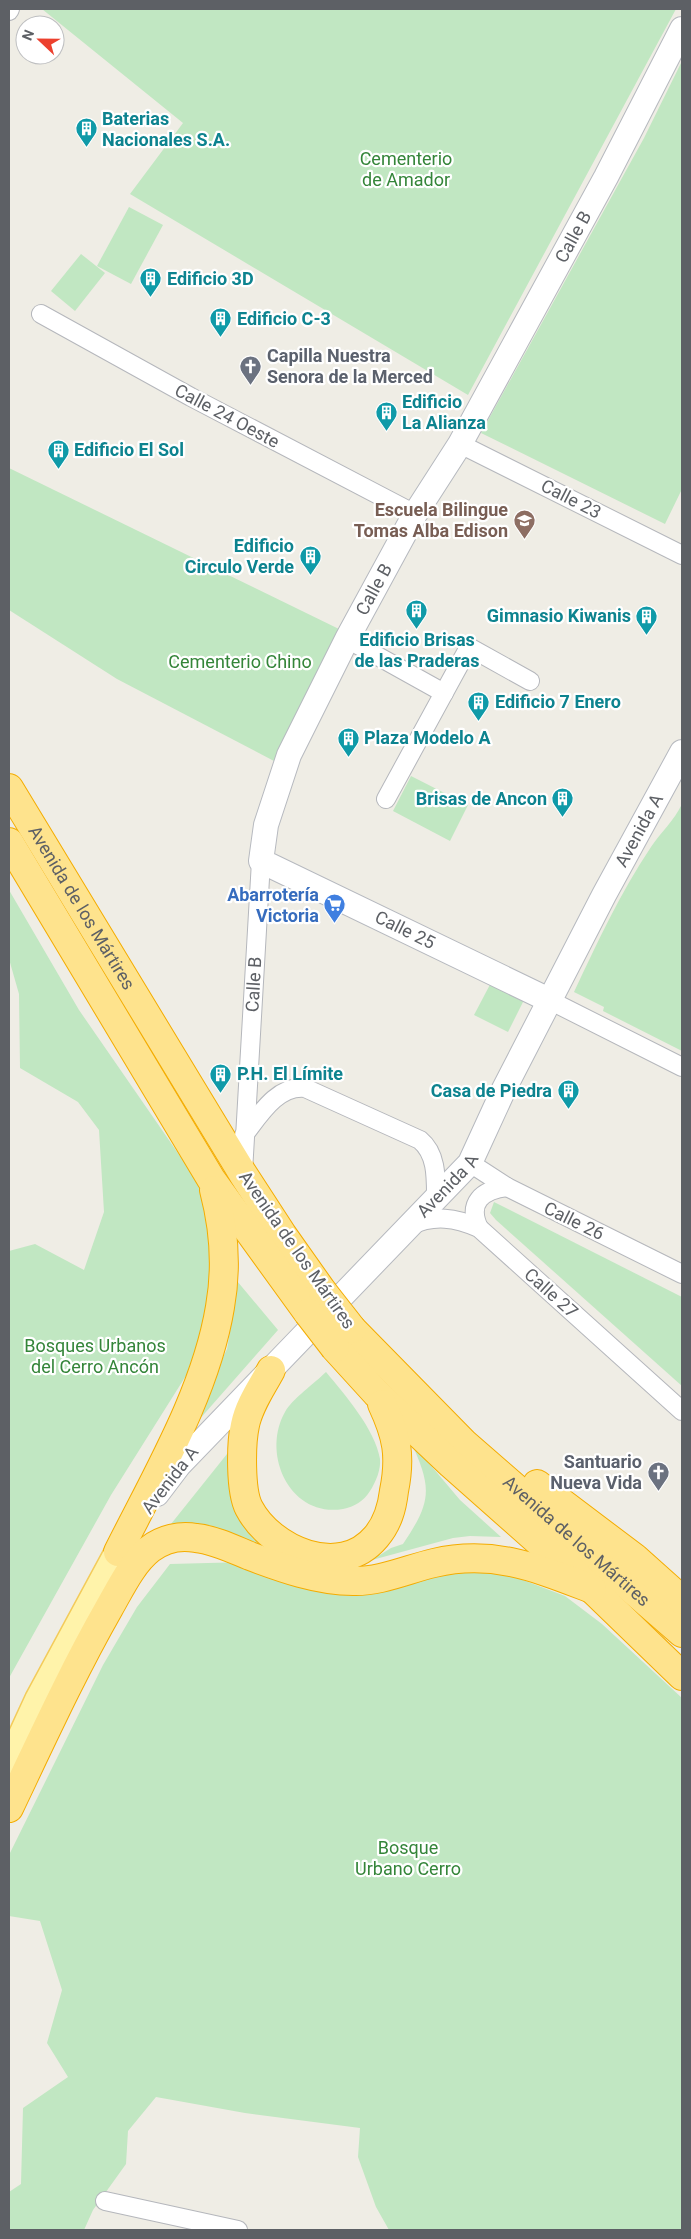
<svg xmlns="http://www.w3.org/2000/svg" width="691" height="2239" font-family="Roboto,sans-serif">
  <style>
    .green { fill: #c1e7c2 }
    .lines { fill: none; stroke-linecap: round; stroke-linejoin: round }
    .street-casing { stroke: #b5b7bc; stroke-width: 20 }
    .secondary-casing { stroke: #b6b9bf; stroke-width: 26 }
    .primary-casing { stroke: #f3cb5a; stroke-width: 29 }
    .highway-casing { stroke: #f4ac00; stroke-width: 30 }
    .street { stroke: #fff; stroke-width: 18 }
    .secondary { stroke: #fff; stroke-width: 24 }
    .primary { stroke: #fff3aa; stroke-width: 26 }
    .highway { stroke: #fee38d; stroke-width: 28 }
    .highway-bridge-casing { stroke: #f4ac00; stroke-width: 30; stroke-linecap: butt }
    .highway-bridge { stroke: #fee38d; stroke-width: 28 }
    .labels { text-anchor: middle; stroke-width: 4.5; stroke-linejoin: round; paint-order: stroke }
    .culture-label { font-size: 18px; font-weight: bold; fill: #0d838f; stroke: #fff; text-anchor: start }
    .park-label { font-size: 18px; fill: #348539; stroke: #fff }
    .street-label { font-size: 18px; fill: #5d6065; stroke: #fff }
    .worship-label { font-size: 18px; font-weight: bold; fill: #5b616d; stroke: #fff; text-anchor: start }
    .education-label { font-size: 18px; font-weight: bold; fill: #785e54; stroke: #fff; text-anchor: end }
    .shop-label { font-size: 18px; font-weight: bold; fill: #366cbe; stroke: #fff; text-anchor: end }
  </style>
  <rect width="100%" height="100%" fill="#efede5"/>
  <g class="green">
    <path d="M42 9H676L468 395 130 194 183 123Z"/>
    <path d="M682 61V489L665 524 481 433 644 138Z"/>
    <path d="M129 207 163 225 131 284 97 266Z"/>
    <path d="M81 254 105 273 75 311 51 291Z"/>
    <path d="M9 468 341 630 274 761 117 679 9 610Z"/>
    <path d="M411 776 468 805 450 841 393 811Z"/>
    <path d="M682 804V1051L603 1011 604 1007 574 992C597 943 620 893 651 847 661 832 674 821 682 804Z"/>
    <path d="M9 890 79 1010 200 1185 211 1248 204 1347 111 1495 9 1678V1251L35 1244 84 1270 104 1212 99 1130 78 1102 20 1068 19 994 9 959Z"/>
    <path d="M494 977 527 994 508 1032 474 1015Z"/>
    <path d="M494 1202 682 1297V1386L496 1220 490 1213Z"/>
    <path d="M232 1275 278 1330 198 1421 194 1417 227 1349 233 1313Z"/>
    <path d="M326 1372C345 1395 375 1429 380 1459 381 1469 376 1482 370 1491 364 1501 354 1507 343 1509 290 1518 261 1454 285 1412 292 1399 315 1383 326 1372Z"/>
    <path d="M411 1442 460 1500 501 1537 470 1536 453 1538 372 1560 391 1548 403 1544C432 1501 432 1488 411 1442Z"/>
    <path d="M235 1444 243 1450 265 1546 224 1533 159 1539Z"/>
    <path d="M246 1562 343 1590 471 1568 505 1573 565 1596 602 1624 682 1698V2230H389L376 2207 358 2157 360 2128 245 2113 156 2097 128 2131 126 2164 93 2210 84 2230H9V2192L21 2184 23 2108 68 2077 47 2043 62 1990 40 1921 9 1916V1855L103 1665 137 1607 170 1564Z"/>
  </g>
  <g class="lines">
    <defs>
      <g id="street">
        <path d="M9 11 10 9"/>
        <path d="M41 314 191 397 415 514"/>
        <path d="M460 444 682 555"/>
        <path d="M347 639 444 693"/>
        <path d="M386 799 469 647 530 681"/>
        <path d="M549 1000 682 1067"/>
        <path d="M244 1135C259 1116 277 1085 305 1088L420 1140C437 1154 436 1178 436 1199"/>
        <path d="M470 1163 507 1187 682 1274"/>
        <path id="s1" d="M243 1172 261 861"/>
        <path d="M410 1226C434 1214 456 1218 479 1228L682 1411"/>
        <path d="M479 1228C467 1203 482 1190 507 1187"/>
        <path d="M105 2201 238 2230"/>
      </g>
      <g id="secondary">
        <path id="s2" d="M549 1000 261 861 266 825 289 755 347 639 415 514 460 444 606 177 682 29"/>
        <path id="s3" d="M157 1494 179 1465 470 1163 504 1089 604 895 682 752"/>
      </g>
      <path id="primary" d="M9 1763 38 1700 118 1552"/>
      <g id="highway">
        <path id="s4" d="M9 788 243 1174 282 1234 323 1292"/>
        <path d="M9 842 211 1179 308 1313"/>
        <path id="s5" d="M352 1329 464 1443 682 1633"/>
        <path d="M335 1348 376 1393 451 1464 592 1589 682 1676"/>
        <path d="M271 1370C262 1387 249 1405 245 1425 241 1443 240 1491 249 1508 271 1550 340 1580 376 1537 388 1523 392 1508 394 1491 401 1456 397 1436 382 1404"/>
        <path d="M537 1484 635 1558 682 1600"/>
        <path d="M118 1552C156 1476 206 1392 220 1307 227 1268 224 1228 214 1190"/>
        <path d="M9 1808C41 1741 72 1673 109 1608 120 1589 132 1563 150 1549 163 1539 180 1535 196 1538 215 1540 233 1549 250 1556 282 1568 318 1581 353 1581 380 1582 408 1569 434 1563 493 1549 537 1568 592 1589"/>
      </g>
    </defs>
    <use href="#street" class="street-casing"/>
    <use href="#secondary" class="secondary-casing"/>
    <use href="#primary" class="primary-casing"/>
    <use href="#highway" class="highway-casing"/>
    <use href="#street" class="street"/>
    <use href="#secondary" class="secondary"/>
    <use href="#primary" class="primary"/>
    <use href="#highway" class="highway"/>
    <defs>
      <g id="highway-bridge">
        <path d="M323 1292 352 1329"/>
        <path d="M308 1313 335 1348"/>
      </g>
    </defs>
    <use href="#highway-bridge" class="highway-bridge-casing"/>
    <use href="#highway-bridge" class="highway-bridge"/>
  </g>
  <defs>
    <symbol id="building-pin" viewBox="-11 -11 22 30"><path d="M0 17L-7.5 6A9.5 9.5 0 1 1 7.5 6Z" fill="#0f9aa8" stroke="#fff"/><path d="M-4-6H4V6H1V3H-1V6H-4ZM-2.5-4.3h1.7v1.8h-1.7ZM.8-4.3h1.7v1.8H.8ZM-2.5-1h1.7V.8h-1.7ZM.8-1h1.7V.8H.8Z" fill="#fff"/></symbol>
    <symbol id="church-pin" viewBox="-11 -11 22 30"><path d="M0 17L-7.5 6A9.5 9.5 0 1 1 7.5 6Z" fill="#6b7280" stroke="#fff"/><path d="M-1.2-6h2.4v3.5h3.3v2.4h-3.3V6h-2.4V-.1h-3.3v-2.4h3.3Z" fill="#fff"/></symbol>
    <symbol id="school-pin" viewBox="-11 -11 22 30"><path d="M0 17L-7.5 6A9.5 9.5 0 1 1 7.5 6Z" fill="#8d6e63" stroke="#fff"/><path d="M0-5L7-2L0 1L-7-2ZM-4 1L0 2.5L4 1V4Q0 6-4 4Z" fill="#fff"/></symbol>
    <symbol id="supermarket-pin" viewBox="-11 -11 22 30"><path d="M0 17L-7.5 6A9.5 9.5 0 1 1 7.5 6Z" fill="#3f7fe0" stroke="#fff"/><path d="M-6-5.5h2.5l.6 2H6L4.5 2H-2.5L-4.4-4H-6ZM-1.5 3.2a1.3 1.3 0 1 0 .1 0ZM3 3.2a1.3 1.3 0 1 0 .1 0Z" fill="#fff"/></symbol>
  </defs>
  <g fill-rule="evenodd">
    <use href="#building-pin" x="74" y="116" width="25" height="34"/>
    <use href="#building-pin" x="138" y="266" width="25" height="34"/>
    <use href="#building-pin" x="208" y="306" width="25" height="34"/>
    <use href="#church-pin" x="238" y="354" width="25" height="34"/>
    <use href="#building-pin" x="374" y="400" width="25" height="34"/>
    <use href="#building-pin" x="46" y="438" width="25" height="34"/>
    <use href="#school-pin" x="512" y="508" width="25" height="34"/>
    <use href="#building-pin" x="298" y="544" width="25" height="34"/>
    <use href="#building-pin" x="404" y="598" width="25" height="34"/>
    <use href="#building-pin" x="634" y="604" width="25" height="34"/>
    <use href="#building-pin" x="466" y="690" width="25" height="34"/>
    <use href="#building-pin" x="336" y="726" width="25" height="34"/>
    <use href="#building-pin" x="550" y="786" width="25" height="34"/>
    <use href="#supermarket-pin" x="322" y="892" width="25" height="34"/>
    <use href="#building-pin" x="208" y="1062" width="25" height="34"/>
    <use href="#building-pin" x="556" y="1078" width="25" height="34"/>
    <use href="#church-pin" x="646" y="1460" width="25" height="34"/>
  </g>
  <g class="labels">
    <g class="culture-label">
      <text x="102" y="125">Baterias<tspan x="102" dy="21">Nacionales S.A.</tspan></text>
      <text x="167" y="285">Edificio 3D</text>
      <text x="237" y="325">Edificio C-3</text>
      <text x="402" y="408">Edificio<tspan x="402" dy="21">La Alianza</tspan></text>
      <text x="74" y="456">Edificio El Sol</text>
      <text x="294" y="552" text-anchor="end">Edificio<tspan x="294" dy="21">Circulo Verde</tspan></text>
      <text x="631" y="622" text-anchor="end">Gimnasio Kiwanis</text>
      <text x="417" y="646" text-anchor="middle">Edificio Brisas<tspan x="417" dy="21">de las Praderas</tspan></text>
      <text x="495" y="708">Edificio 7 Enero</text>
      <text x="364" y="744">Plaza Modelo A</text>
      <text x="547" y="805" text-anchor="end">Brisas de Ancon</text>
      <text x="237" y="1080">P.H. El Límite</text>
      <text x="552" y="1097" text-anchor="end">Casa de Piedra</text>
    </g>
    <g class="park-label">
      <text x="406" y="165">Cementerio<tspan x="406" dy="21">de Amador</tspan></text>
      <text x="240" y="668">Cementerio Chino</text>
      <text x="95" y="1352">Bosques Urbanos<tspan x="95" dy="21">del Cerro Ancón</tspan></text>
      <text x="408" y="1854">Bosque<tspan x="408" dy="21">Urbano Cerro</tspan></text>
    </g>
    <g class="street-label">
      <text dy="6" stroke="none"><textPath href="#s2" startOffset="1021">Calle B</textPath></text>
      <text transform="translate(227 416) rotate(28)" y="6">Calle 24 Oeste</text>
      <text transform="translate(571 499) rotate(27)" y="6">Calle 23</text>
      <text dy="6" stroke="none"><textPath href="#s2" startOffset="616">Calle B</textPath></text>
      <text dy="6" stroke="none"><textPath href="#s3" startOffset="829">Avenida A</textPath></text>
      <text dy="6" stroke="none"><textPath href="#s4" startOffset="140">Avenida de los Mártires</textPath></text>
      <text transform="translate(405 930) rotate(26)" y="6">Calle 25</text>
      <text dy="6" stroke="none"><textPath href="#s1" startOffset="188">Calle B</textPath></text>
      <text dy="6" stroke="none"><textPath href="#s3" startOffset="424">Avenida A</textPath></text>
      <text transform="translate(574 1221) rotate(26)" y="6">Calle 26</text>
      <text transform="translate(297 1250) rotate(55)" y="6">Avenida de los Mártires</text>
      <text transform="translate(551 1293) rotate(42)" y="6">Calle 27</text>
      <text transform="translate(170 1480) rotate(-52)" y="6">Avenida A</text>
      <text dy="6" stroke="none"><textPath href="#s5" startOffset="309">Avenida de los Mártires</textPath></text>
    </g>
    <g class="worship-label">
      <text x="267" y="362">Capilla Nuestra<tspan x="267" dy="21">Senora de la Merced</tspan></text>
      <text x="642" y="1468" text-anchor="end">Santuario<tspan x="642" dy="21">Nueva Vida</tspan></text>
    </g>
    <g class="education-label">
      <text x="508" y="516">Escuela Bilingue<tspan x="508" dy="21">Tomas Alba Edison</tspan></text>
    </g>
    <g class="shop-label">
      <text x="319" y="901">Abarrotería<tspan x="319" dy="21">Victoria</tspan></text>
    </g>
  </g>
  <rect width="691" height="2239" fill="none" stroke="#5d6065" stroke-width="20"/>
  <g transform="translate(40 40) rotate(292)"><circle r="24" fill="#ffffff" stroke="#bebfc1"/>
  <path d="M0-4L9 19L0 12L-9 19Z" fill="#ec402e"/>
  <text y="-8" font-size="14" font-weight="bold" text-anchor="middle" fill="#5d6065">N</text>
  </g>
</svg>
